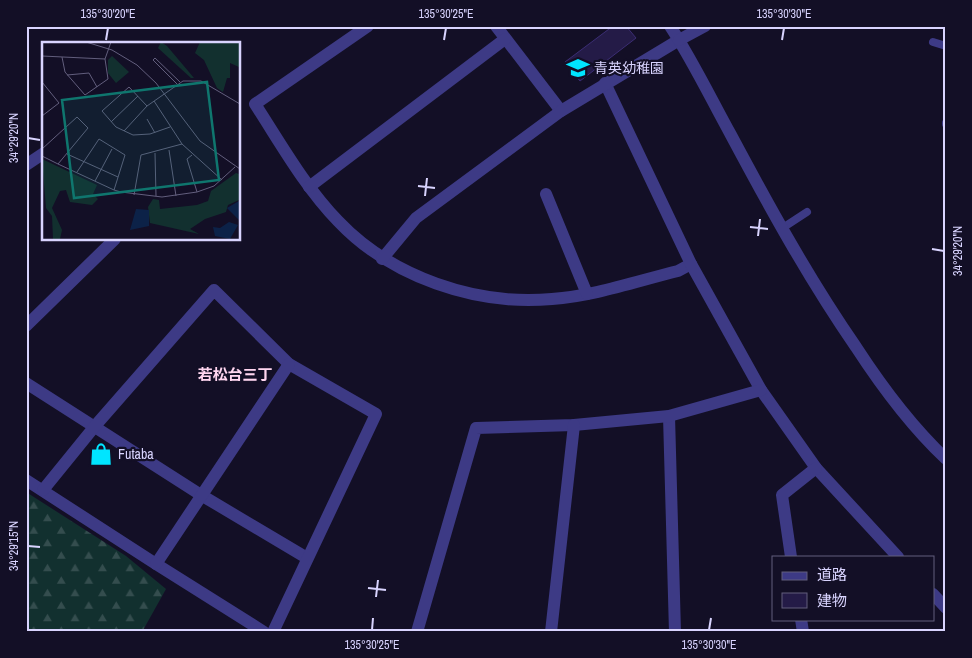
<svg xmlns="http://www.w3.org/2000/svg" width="972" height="658" font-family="'Archivo Narrow','Noto Sans JP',sans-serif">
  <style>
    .forest { fill: url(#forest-firs) }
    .building { fill: #241b47; stroke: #3b2d73 }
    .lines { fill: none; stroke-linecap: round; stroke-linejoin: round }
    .service { stroke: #3d3a85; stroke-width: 8 }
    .minor { stroke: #3d3a85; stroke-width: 12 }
    .tertiary { stroke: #3d3a85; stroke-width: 12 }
    .ticks { fill: none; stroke: #d9d4ff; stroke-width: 2 }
    .labels { text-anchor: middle; stroke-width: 4.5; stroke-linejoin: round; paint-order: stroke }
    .poi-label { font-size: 14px; fill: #d9d4ff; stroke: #130f26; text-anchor: start }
    .neighbourhood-label { font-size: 15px; font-weight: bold; fill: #ffd6f0; stroke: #130f26 }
    .inset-road { fill: none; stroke: #625e7d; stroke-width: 1 }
    .view { fill: #0f766e; fill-opacity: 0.15; stroke: #0f766e; stroke-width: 2.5 }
    .inset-edge { fill: none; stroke: #d9d4ff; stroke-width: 2.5 }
    .neatline { fill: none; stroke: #d9d4ff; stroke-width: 2 }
    .ticks-label { font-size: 12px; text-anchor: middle; fill: #d9d4ff }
  </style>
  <defs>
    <pattern id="forest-firs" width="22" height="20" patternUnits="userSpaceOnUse" patternTransform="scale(1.25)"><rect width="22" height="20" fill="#12302f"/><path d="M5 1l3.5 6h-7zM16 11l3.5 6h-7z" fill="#344d4e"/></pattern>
  </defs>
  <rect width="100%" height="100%" fill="#130f26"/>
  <path class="forest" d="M26 492 126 556 166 589 142 632H26Z"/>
  <path class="building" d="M613 26H626L636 38 580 81 565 62Z"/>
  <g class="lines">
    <g class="service">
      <path d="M933 42 946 46"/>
      <path d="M946 123V124"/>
      <path d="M781 229 807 212"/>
    </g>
    <g class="minor">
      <path d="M368 26 255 104C281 144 305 187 338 221 391 277 476 306 552 299 594 296 637 281 678 271L691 264"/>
      <path d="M496 26 561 111"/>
      <path d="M605 83 691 264 761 390 816 468 898 557"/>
      <path d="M26 165 44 153"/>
      <path d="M309 187 505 39"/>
      <path d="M546 194 587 294"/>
      <path d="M382 259 416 218 561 111 679 40"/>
      <path d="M26 326 115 239"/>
      <path d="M26 383 201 495 307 558"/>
      <path d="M669 416 675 632"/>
      <path d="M26 480 156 564 264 632"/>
      <path d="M43 490 95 426 214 290 289 364 376 414 273 632"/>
      <path d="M791 557 782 495 816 468"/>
      <path d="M156 564 289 364"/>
      <path d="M933 594 946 608"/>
      <path d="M801 619 803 632"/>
      <path d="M417 632 476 428 574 425 669 416 761 390"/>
      <path d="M551 632 574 425"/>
    </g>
    <g class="tertiary">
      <path d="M670 26C693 61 711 99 731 135 770 208 809 279 856 347 882 387 911 426 946 459"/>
      <path d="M679 40 705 26"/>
    </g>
  </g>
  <path class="ticks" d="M106 40 108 28M444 40 446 28M782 40 784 28M28 138 40 140M418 186 435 188M425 196 427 178M750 227 768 229M758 236 760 219M932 249 944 251M28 546 40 547M368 588 386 590M376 597 378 580M372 630 373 618M709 630 711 618"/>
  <defs>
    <symbol id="school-bare" viewBox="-9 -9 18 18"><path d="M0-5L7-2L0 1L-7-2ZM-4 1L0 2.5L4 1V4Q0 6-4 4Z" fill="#00e5ff" stroke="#130f26" stroke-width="2.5" paint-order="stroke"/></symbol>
    <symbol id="shop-bare" viewBox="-9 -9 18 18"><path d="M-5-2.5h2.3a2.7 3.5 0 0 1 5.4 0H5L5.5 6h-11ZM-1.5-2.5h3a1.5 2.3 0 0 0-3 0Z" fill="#00e5ff" stroke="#130f26" stroke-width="2.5" paint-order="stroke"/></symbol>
  </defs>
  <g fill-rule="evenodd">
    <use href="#school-bare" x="562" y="52" width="32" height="32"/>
    <use href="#shop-bare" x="85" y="438" width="32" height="32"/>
  </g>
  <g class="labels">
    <g class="poi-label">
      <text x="594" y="73">青英幼稚園</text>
      <text x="118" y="459">Futaba</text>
    </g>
    <g class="neighbourhood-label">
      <text x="235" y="380">若松台三丁</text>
    </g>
  </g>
  <g transform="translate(42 42)">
    <rect width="198" height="198" fill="#130f26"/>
    <path d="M119 0 125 4 152 36H149L116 6ZM158 0H197V25L188 21V36H185L181 50 175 46 162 18 153 11ZM70 14 87 30 74 41 66 31V18Z" fill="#12302f"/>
    <path d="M0 117 55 143 51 152 56 157 50 163 28 160 24 148 18 149 10 166 20 188 18 197H11L10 174 4 166ZM194 131 197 132V158L186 163 184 170 163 177 148 187 157 192 108 181 106 165 111 157 117 158 118 167 155 163 166 159 169 149Z" fill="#12302f"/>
    <path d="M197 159V178L185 166ZM94 167 107 168V184L88 188ZM187 180 196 183 188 197 173 194 171 185 178 186Z" fill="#0c2248"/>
    <path class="inset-road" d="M44 0 70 8 95 23 114 41 158 99 198 127M0 14 63 17M20 15 23 30 43 53 66 37 63 17 69 0M25 33 47 31 55 45M0 40 17 61 0 74M135 42 111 18 113 16 138 40M112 59 140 102 180 138M105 64 87 45 60 69 74 85 91 93 108 92 128 85M105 77 113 91M69 80 96 54M82 89 105 64 141 39H159L198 62M0 107 35 75 46 86 16 122 0 114M127 108 134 154M113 111 114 154M25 112 76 135M150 113 145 117 155 150M16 122 72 148M35 130 57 97 83 113 72 148 79 150 120 155 155 150 172 144 193 125M53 139 70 107M92 153 99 113 140 102"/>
    <path class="view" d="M165 40 177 138 32 156 20 58Z"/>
    <rect width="198" height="198" class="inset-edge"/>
  </g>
  <rect width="972" height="658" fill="none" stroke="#130f26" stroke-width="55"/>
  <rect x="772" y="556" width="162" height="65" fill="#130f26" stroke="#625e7d"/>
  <rect x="782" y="572" width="25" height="8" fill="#3d3a85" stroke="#625e7d"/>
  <text x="817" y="580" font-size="15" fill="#d9d4ff">道路</text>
  <rect x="782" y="593" width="25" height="15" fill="#241b47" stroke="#625e7d"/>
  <text x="817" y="606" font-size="15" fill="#d9d4ff">建物</text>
  <rect x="28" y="28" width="916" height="602" class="neatline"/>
  <g class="ticks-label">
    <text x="108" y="18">135°30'20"E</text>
    <text x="446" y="18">135°30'25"E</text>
    <text x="784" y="18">135°30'30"E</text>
    <text transform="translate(14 138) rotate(-90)" y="4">34°29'20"N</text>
    <text transform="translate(958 251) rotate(-90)" y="4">34°29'20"N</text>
    <text transform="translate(14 546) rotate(-90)" y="4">34°29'15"N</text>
    <text x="372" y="649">135°30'25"E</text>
    <text x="709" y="649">135°30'30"E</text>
  </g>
</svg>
